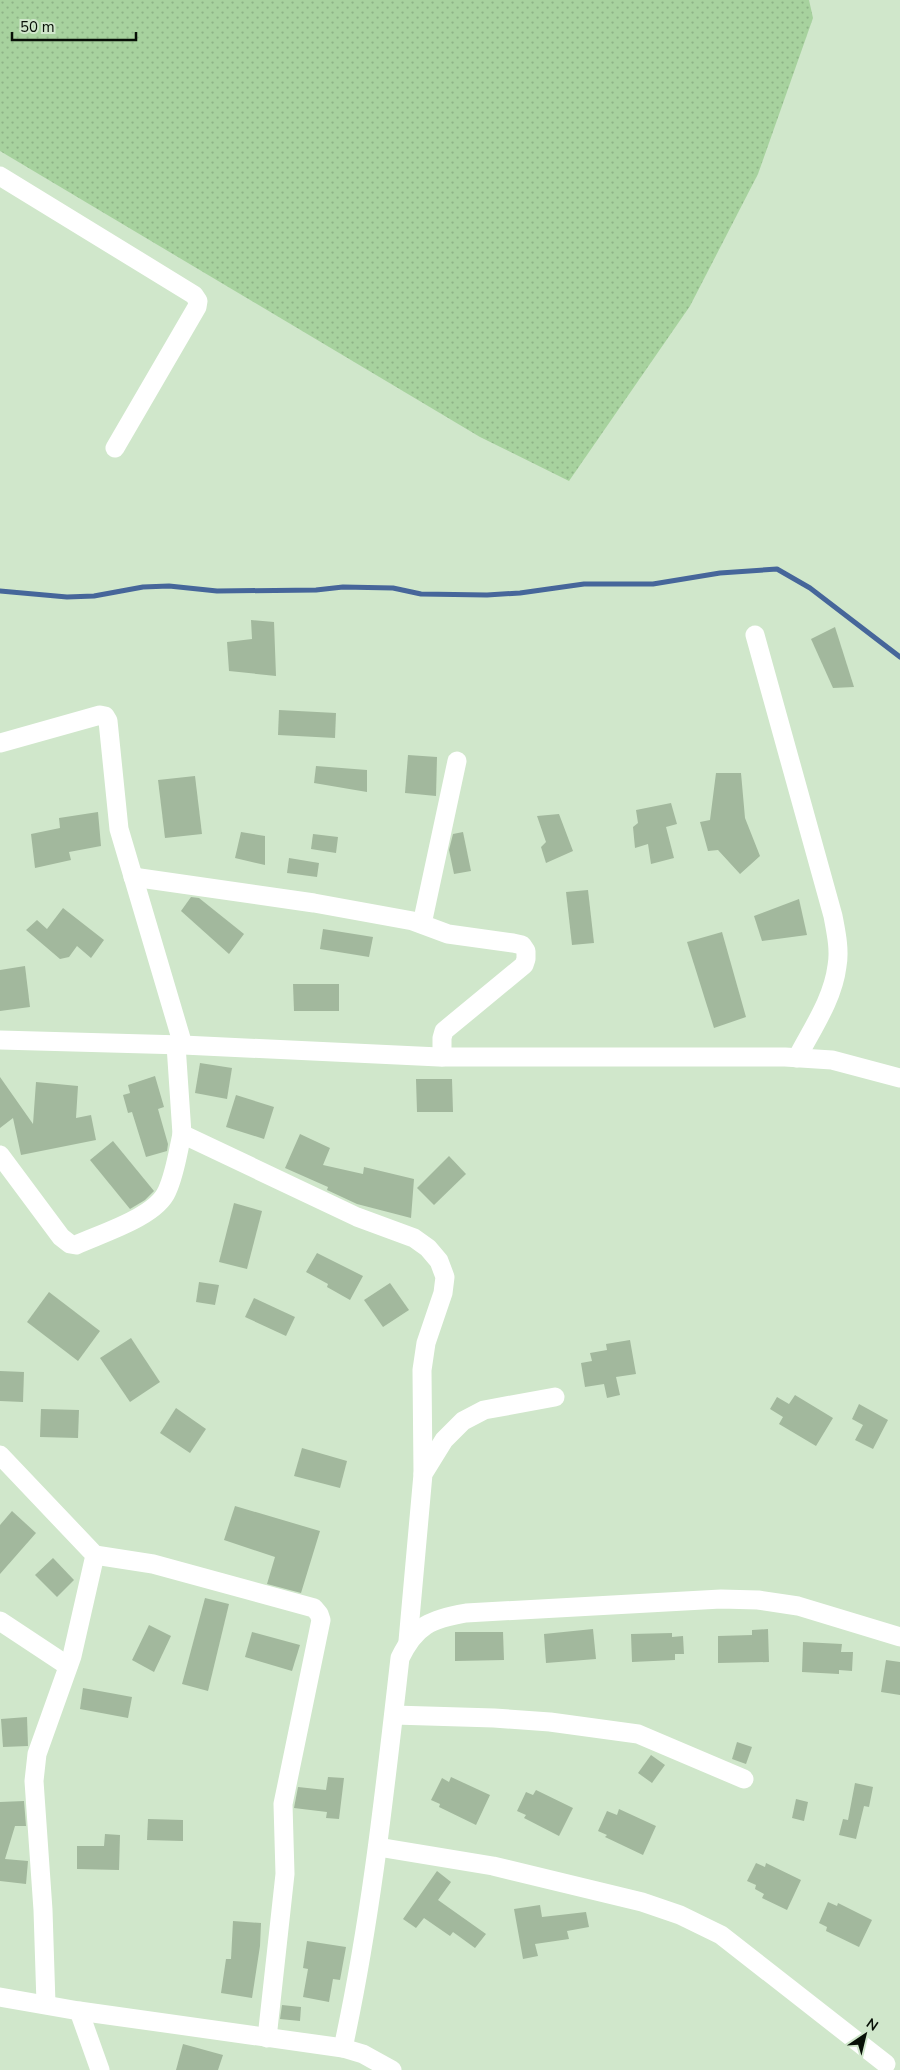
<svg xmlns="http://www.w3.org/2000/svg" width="900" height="2070" font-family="'Nunito Sans',sans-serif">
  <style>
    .grass { fill: url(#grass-dots) }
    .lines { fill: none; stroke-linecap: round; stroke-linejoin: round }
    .stream { stroke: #46669a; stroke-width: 5 }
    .building { fill: #a2b89d }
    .minor { stroke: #fff; stroke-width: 19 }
  </style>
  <defs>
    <pattern id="grass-dots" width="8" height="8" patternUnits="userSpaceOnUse" patternTransform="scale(1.25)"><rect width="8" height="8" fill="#a7d29e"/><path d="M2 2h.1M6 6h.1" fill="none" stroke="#8eb387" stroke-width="1.8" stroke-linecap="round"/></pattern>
  </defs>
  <rect width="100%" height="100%" fill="#d0e7cb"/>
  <path class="grass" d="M0 0H809L813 18 758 174 690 306 569 481 480 437 0 151Z"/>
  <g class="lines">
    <path class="stream" d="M0 591 67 597 94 596 143 587 169 586 217 591 316 590 343 587 393 588 421 594 487 595 520 593 584 584H653L720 573 777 569 810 588 900 657"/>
  </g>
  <g class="building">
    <path d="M251 620 274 622 276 676 229 671 227 642 252 639Z"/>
    <path d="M835 627 854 687 833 688 811 639Z"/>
    <path d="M279 710 336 713 335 738 278 735Z"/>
    <path d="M408 755 437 757 436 796 405 793Z"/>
    <path d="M316 766 367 770V792L314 783Z"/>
    <path d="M716 773H741L745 818 760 856 740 874 718 850 708 851 700 822 710 820Z"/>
    <path d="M195 776 202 834 165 838 158 780Z"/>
    <path d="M671 803 677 824 666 827 674 858 651 864 648 844 635 848 633 827 638 823 636 810Z"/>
    <path d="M98 812 101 846 69 852 71 860 35 868 31 834 60 828 59 818Z"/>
    <path d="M559 814 573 851 546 863 541 847 546 842 537 816Z"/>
    <path d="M241 832 265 836V865L235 858Z"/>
    <path d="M463 832 471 871 454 874 449 850 453 834Z"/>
    <path d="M313 834 338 837 336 853 311 849Z"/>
    <path d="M289 858 319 863 317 877 287 873Z"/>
    <path d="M588 890 594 943 572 945 566 892Z"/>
    <path d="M191 897 199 898 244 934 229 954 181 911Z"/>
    <path d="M799 899 807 935 762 941 754 916Z"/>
    <path d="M63 908 104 940 91 958 77 946 69 957 60 959 26 930 37 920 47 929Z"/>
    <path d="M323 929 373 937 369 957 320 949Z"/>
    <path d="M722 932 746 1017 714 1028 687 942Z"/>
    <path d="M25 966 30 1007 0 1011V970Z"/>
    <path d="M293 984H339V1011H294Z"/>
    <path d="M200 1063 232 1068 227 1099 195 1093Z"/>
    <path d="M155 1076 164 1107 158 1109 168 1144 167 1151 146 1157 132 1112 128 1113 123 1095 130 1093 128 1085Z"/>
    <path d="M0 1077 33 1124 36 1082 78 1086 76 1118 91 1115 96 1140 21 1155 13 1118 0 1128Z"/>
    <path d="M416 1079H452L453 1112H417Z"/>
    <path d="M236 1095 274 1107 264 1139 226 1127Z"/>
    <path d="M300 1134 330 1148 323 1165 363 1174 364 1167 414 1179 411 1218 357 1204 327 1190 328 1187 285 1168Z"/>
    <path d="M113 1141 154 1191 145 1200 130 1209 90 1160Z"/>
    <path d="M449 1156 466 1174 434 1205 417 1188Z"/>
    <path d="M234 1203 262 1211 247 1269 219 1262Z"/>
    <path d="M317 1253 363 1276 350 1300 327 1287 328 1284 306 1272Z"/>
    <path d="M199 1282 219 1285 215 1305 196 1302Z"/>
    <path d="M390 1283 409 1310 383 1327 364 1300Z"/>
    <path d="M49 1292 100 1331 78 1361 27 1322Z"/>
    <path d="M254 1298 295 1317 286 1336 245 1317Z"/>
    <path d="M131 1338 160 1382 130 1402 100 1358Z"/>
    <path d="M630 1340 636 1374 616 1377 620 1395 607 1398 604 1384 585 1387 581 1363 592 1361 590 1353 607 1350 606 1344Z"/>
    <path d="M0 1371 24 1372 23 1402 0 1401Z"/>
    <path d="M795 1395 833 1418 816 1446 779 1424 783 1417 770 1409 777 1397 789 1404Z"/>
    <path d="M859 1404 888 1420 873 1449 855 1440 863 1425 852 1419Z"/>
    <path d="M176 1408 206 1429 190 1453 160 1433Z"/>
    <path d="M41 1409 79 1410 78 1438 40 1437Z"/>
    <path d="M302 1448 347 1461 340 1488 294 1476Z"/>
    <path d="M235 1506 320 1531 301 1593 267 1584 275 1557 224 1540Z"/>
    <path d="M12 1511 36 1533 0 1574V1525Z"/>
    <path d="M53 1558 74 1580 57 1597 35 1575Z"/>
    <path d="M205 1598 229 1604 208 1691 182 1684Z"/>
    <path d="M149 1625 171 1636 154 1672 132 1660Z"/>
    <path d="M593 1629 596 1659 546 1663 544 1634Z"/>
    <path d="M768 1629 769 1662 718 1663V1636L752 1635V1630Z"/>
    <path d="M252 1632 300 1645 292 1671 245 1657Z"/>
    <path d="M455 1632H503L504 1660 455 1661Z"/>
    <path d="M672 1633V1637L683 1636 684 1654H675V1660L632 1662 631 1634Z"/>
    <path d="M803 1642 842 1644 841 1652H853L852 1671 839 1670V1674L802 1672Z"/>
    <path d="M886 1660 900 1662V1695L881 1692Z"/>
    <path d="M83 1688 132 1697 128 1718 80 1709Z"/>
    <path d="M27 1717 28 1746 3 1747 1 1719Z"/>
    <path d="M737 1742 752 1747 746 1764 732 1759Z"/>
    <path d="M651 1755 665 1765 652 1783 638 1773Z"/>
    <path d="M328 1777 344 1778 339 1819 326 1818 327 1812 294 1808 298 1787 326 1790Z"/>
    <path d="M451 1777 490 1795 476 1825 439 1807 440 1804 431 1800 442 1778 449 1782Z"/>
    <path d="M855 1783 873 1787 869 1807 864 1806 856 1839 839 1835 843 1819 848 1820Z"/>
    <path d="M536 1790 573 1808 559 1836 524 1818 526 1815 517 1811 526 1792 533 1795Z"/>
    <path d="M796 1799 808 1802 804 1821 792 1818Z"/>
    <path d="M24 1801 26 1826H15L5 1859 28 1861 26 1884 0 1881V1802Z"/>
    <path d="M619 1809 656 1826 643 1855 605 1837 607 1835 598 1831 607 1811 617 1815Z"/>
    <path d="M148 1819 183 1820V1841L147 1840Z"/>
    <path d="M105 1834 120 1835 119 1870 77 1869V1846H104Z"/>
    <path d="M756 1863 765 1867 766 1863 801 1880 787 1910 762 1898 764 1894 755 1889 756 1885 747 1881Z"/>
    <path d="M437 1871 451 1882 438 1900 486 1934 475 1948 453 1932 450 1936 424 1918 416 1928 403 1919Z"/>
    <path d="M828 1902 837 1906 838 1903 872 1920 859 1947 826 1931 827 1927 819 1923Z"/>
    <path d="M540 1905 542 1917 586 1912 589 1927 567 1931 569 1939 535 1944 538 1956 523 1959 514 1909Z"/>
    <path d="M233 1921 261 1923 260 1946 252 1998 221 1993 226 1959H231Z"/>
    <path d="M307 1941 346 1947 340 1980 333 1979 329 2002 303 1997 308 1969 303 1968Z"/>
    <path d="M282 2005 301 2007 300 2021 280 2019Z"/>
    <path d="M183 2044 223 2055 218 2070H176Z"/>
  </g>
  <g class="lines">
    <g class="minor">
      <path d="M0 176 194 295 198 301 197 307 115 448"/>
      <path d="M755 635 833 916C836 932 840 950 837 966 833 999 812 1029 797 1058"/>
      <path d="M0 743 100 715 105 716 108 721 119 829 183 1045"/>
      <path d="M133 877 314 903 413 921 448 934 513 943 522 945 526 951V959L524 965 444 1031 442 1038V1057"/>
      <path d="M422 924 457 761"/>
      <path d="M0 1040 183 1045 439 1057H785L832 1060 900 1078"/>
      <path d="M176 1045 182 1134 357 1217 414 1238 428 1248 439 1261 445 1277 443 1293 426 1343 422 1370 423 1474"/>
      <path d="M0 1155 61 1237 70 1244 76 1245C102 1233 156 1217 167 1191 175 1174 178 1152 182 1134"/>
      <path d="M0 1455 95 1555 72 1656 37 1754 34 1781 43 1910 46 2004"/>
      <path d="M95 1555 153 1564 314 1608 319 1614 321 1620 283 1804 285 1874 267 2038"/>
      <path d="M0 1621 68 1666"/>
      <path d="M408 1641 423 1474 444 1440 463 1421 484 1410 555 1397"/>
      <path d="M394 1715 494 1718 550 1722 638 1734 744 1779"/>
      <path d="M378 1847 493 1866 642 1902 680 1915 721 1935 886 2064"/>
      <path d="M0 1997 79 2011 343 2048 363 2054 392 2070"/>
      <path d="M79 2011 100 2070"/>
      <path d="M343 2048C371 1920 385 1789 400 1658 416 1625 431 1619 466 1613L721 1599 758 1600 798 1606 900 1637"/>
    </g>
  </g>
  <g transform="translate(865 2035) rotate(35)" stroke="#d0e7cb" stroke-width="4" paint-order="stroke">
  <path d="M0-4L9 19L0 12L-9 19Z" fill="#081007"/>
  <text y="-8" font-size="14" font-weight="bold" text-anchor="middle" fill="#081007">N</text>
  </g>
  <path d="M12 32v8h124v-8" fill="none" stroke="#081007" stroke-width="2.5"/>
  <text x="20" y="32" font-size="15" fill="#081007" stroke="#d0e7cb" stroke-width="4" paint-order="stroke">50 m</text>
</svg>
